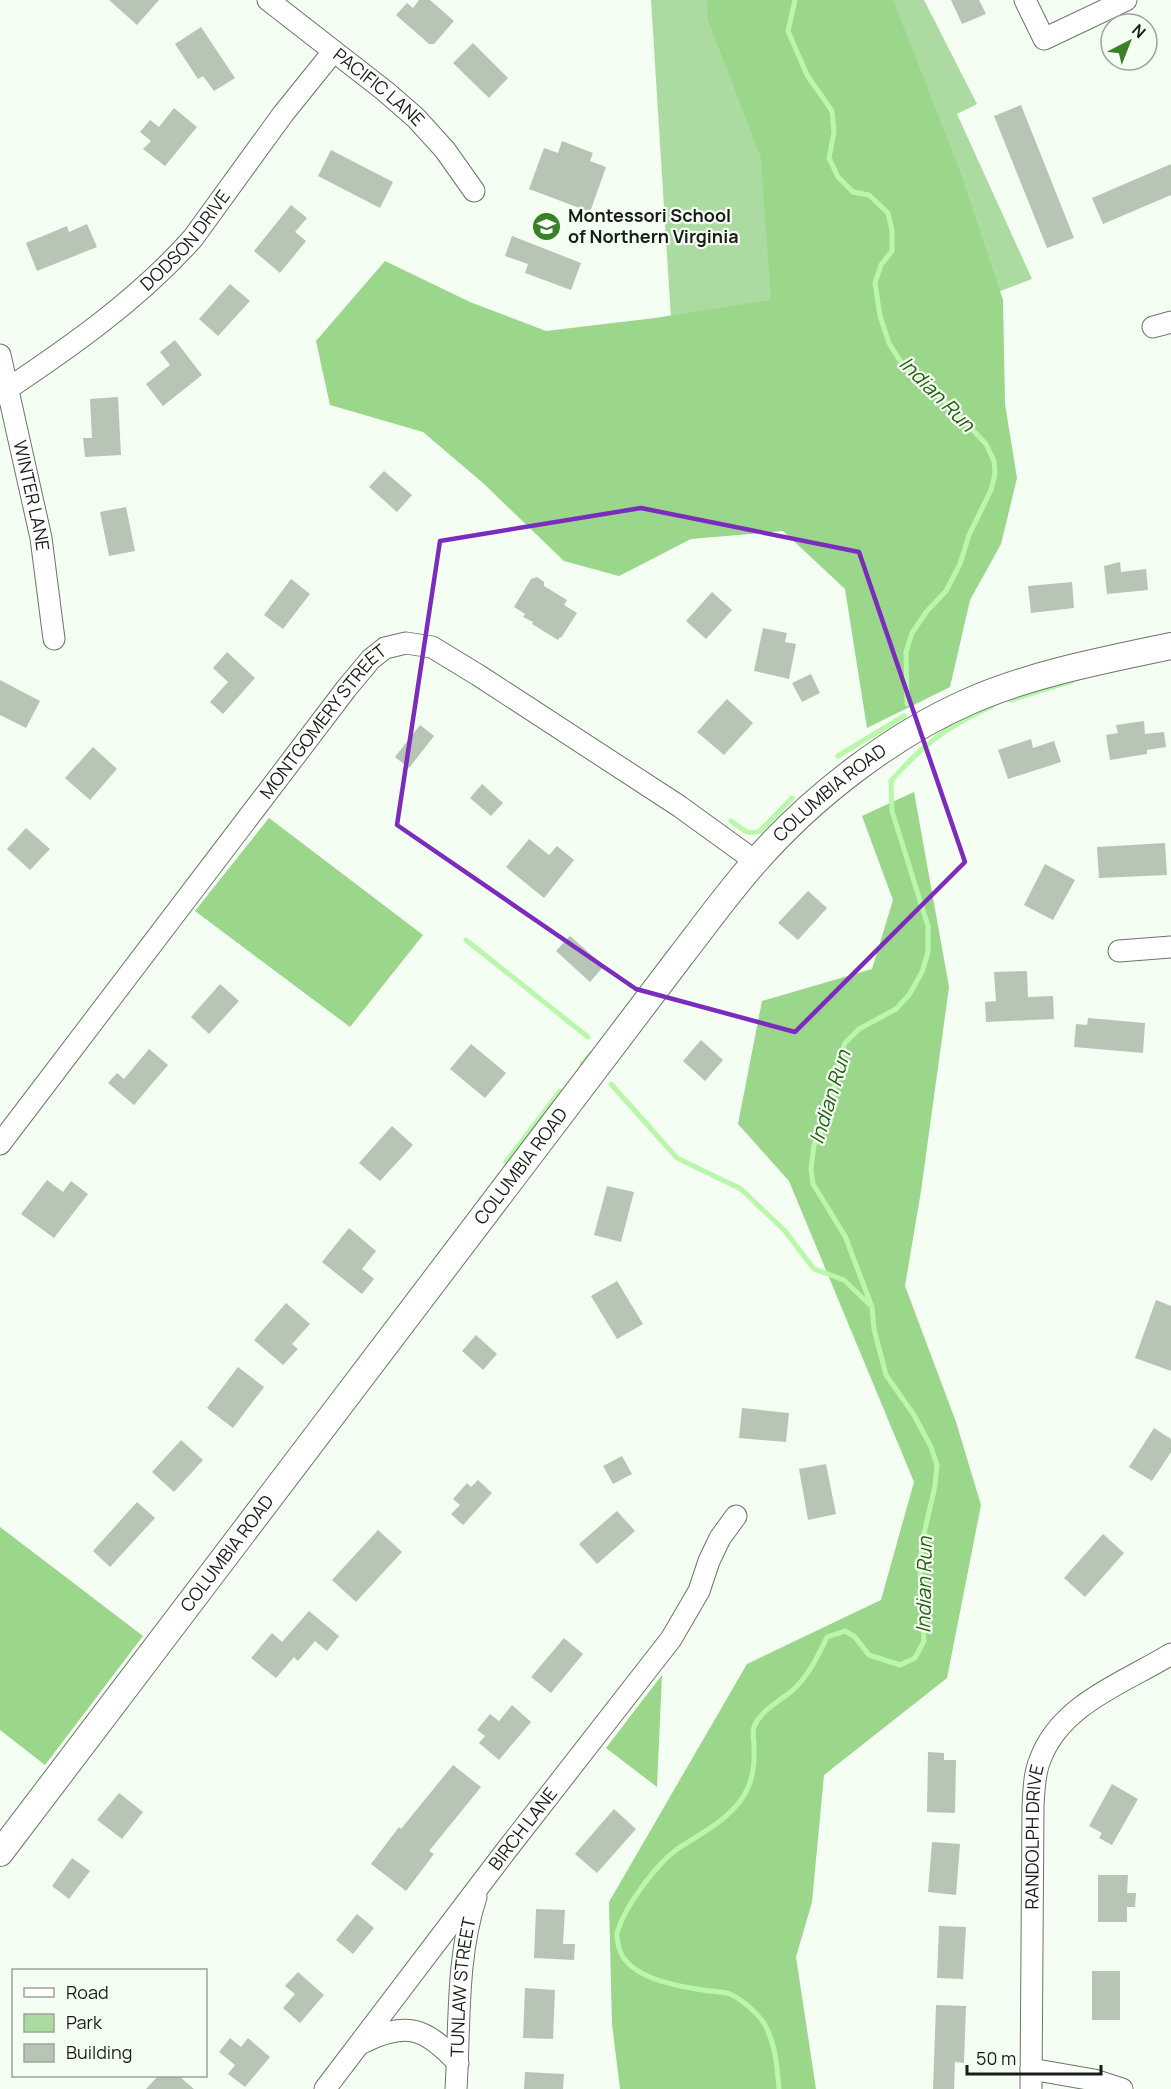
<svg xmlns="http://www.w3.org/2000/svg" width="1171" height="2089" font-family="Manrope,sans-serif">
  <style>
    .green { fill: #abdba0 }
    .forest { fill: #9ad78b }
    .lines { fill: none; stroke-linecap: round; stroke-linejoin: round }
    .stream { stroke: #b9f8aa; stroke-width: 5 }
    .building { fill: #b7c6b4 }
    .minor-casing { stroke: #6a7767; stroke-width: 23 }
    .tertiary-casing { stroke: #6a7767; stroke-width: 28 }
    .minor { stroke: #fff; stroke-width: 21 }
    .tertiary { stroke: #fff; stroke-width: 26 }
    .marked { fill: none; stroke: #7b2cbf; stroke-width: 4.5; stroke-linejoin: round }
    .labels { text-anchor: middle; stroke-width: 4.5; stroke-linejoin: round; paint-order: stroke }
    .street-label { font-size: 18px; fill: #181e17; stroke: #f5fef3 }
    .poi-label { font-size: 18px; font-weight: bold; fill: #181e17; stroke: #f5fef3; text-anchor: start }
    .water-label { font-size: 20px; font-style: italic; fill: #255e14; stroke: #f5fef3 }
  </style>
  <rect width="100%" height="100%" fill="#f5fef3"/>
  <path class="green" d="M651 0H924L977 104 957 114 1032 279 677 414Z"/>
  <g class="forest">
    <path d="M707 0H893L960 171 1003 300 1005 404 1017 478 1001 544 970 600 950 687 867 728 845 589 783 531 691 539 619 576 564 561 483 483 423 432 330 405 316 341 385 261 470 302 546 331 655 318 771 300 761 158 708 20Z"/>
    <path d="M914 792 949 987 921 1191 905 1286 956 1422 981 1505 947 1678 824 1775 812 1902 796 1957 816 2089H620L612 2024 609 1902 747 1664 881 1600 914 1482 789 1181 738 1124 762 1001 872 969 893 900 862 816Z"/>
    <path d="M269 818 423 935 350 1027 195 911Z"/>
    <path d="M0 1527 143 1636 45 1765 0 1730Z"/>
    <path d="M662 1675 657 1787 606 1748Z"/>
  </g>
  <g class="lines">
    <g class="stream">
      <path d="M795 0 788 31 807 75 832 111 834 132 829 158 838 177 853 192 869 195 888 213 892 230V251L881 265 875 283 880 316 889 343 904 367 949 405 986 444 994 461 995 474 991 490 969 535 960 564 946 591 927 611 912 633 906 652 907 704"/>
      <path d="M1011 700 1072 681"/>
      <path d="M838 756 904 716"/>
      <path d="M731 821C741 828 748 836 760 831L792 798"/>
      <path d="M466 940 588 1037"/>
      <path d="M582 1064 591 1054"/>
      <path d="M611 1084 677 1158 741 1189 785 1231 814 1269 844 1280 869 1304"/>
      <path d="M506 1162 560 1091"/>
      <path d="M779 2089C777 2067 776 2047 766 2027 761 2016 742 1999 730 1994 722 1991 711 1992 703 1990 675 1986 622 1977 618 1943 617 1939 616 1934 618 1930 626 1905 655 1866 676 1850 698 1835 724 1823 741 1800 753 1783 755 1765 754 1745 754 1739 752 1732 754 1727 760 1711 781 1700 793 1690 809 1675 818 1656 827 1637L845 1631 855 1637 869 1655 900 1665 915 1658 924 1641 920 1570 922 1542 935 1486 937 1465 931 1447 914 1415 886 1375 874 1329 872 1307 845 1236 813 1184 811 1169 814 1145 824 1126 832 1101 840 1057 845 1043 859 1029 896 1009 909 995 922 972 928 952V926L892 811 891 781C924 743 947 727 992 706"/>
    </g>
  </g>
  <g class="building">
    <path d="M109 0H159L137 25Z"/>
    <path d="M419 0H430L454 21 434 44H429L396 15 407 3 413 8Z"/>
    <path d="M951 0H979L986 14 962 24Z"/>
    <path d="M201 27 235 78 214 91 203 76 198 79 175 44Z"/>
    <path d="M473 43 508 78 489 98 453 63Z"/>
    <path d="M1021 105 1074 238 1047 248 994 116Z"/>
    <path d="M174 108 197 127 165 166 143 149 151 141 140 132 150 120 159 127Z"/>
    <path d="M562 141 593 153 590 161 606 167 590 212 529 189 544 148 558 153Z"/>
    <path d="M331 150 393 182 380 208 318 176Z"/>
    <path d="M1171 164V195L1103 224 1092 198Z"/>
    <path d="M291 205 307 218 295 232 306 241 280 273 254 251Z"/>
    <path d="M87 224 97 247 37 271 26 243 67 226 69 232Z"/>
    <path d="M512 236 581 263 571 290 525 273 528 264 505 256Z"/>
    <path d="M230 284 250 301 218 336 199 319Z"/>
    <path d="M175 340 202 375 163 406 146 384 170 365 160 352Z"/>
    <path d="M118 397 121 455 85 457 83 438H92L90 399Z"/>
    <path d="M384 471 412 495 397 512 369 487Z"/>
    <path d="M126 507 135 551 109 556 100 512Z"/>
    <path d="M1120 562 1121 572 1146 569 1148 590 1107 594 1104 566Z"/>
    <path d="M537 577 544 582V586L567 600 564 605 577 613 561 638 560 637 558 640 532 624 533 622 523 617 525 614 514 607 531 579Z"/>
    <path d="M291 579 310 594 283 629 264 615Z"/>
    <path d="M1072 582 1074 608 1031 613 1028 586Z"/>
    <path d="M712 592 732 610 706 639 686 621Z"/>
    <path d="M763 628 787 633 785 642 796 644 789 679 754 671Z"/>
    <path d="M227 652 255 678 223 714 210 702 228 682 213 668Z"/>
    <path d="M811 674 820 693 802 702 792 683Z"/>
    <path d="M0 680 40 701 26 728 0 715Z"/>
    <path d="M727 699 753 723 724 755 697 732Z"/>
    <path d="M1144 721 1145 734 1164 732 1166 747 1147 750V754L1110 760 1106 735 1118 733 1116 725Z"/>
    <path d="M420 725 434 736 409 768 395 757Z"/>
    <path d="M1031 739 1033 748 1054 741 1061 762 1008 779 998 750Z"/>
    <path d="M93 747 117 769 90 800 65 778Z"/>
    <path d="M482 784 503 803 491 816 470 798Z"/>
    <path d="M26 828 50 849 30 870 7 849Z"/>
    <path d="M529 839 549 855 557 846 574 860 544 898 506 867Z"/>
    <path d="M1165 843 1167 875 1099 878 1097 847Z"/>
    <path d="M1045 864 1075 880 1053 920 1024 905Z"/>
    <path d="M808 891 827 908 798 940 778 923Z"/>
    <path d="M570 936 604 966 590 982 556 951Z"/>
    <path d="M1027 971 1028 997 1053 996 1054 1019 986 1022 985 1002 996 1001 994 972Z"/>
    <path d="M220 984 239 1001 209 1034 191 1017Z"/>
    <path d="M1088 1018 1145 1023 1143 1053 1074 1047 1076 1024 1087 1025Z"/>
    <path d="M701 1040 723 1060 705 1081 683 1061Z"/>
    <path d="M471 1044 506 1073 485 1098 450 1069Z"/>
    <path d="M149 1049 168 1065 134 1105 108 1083 117 1073 124 1079Z"/>
    <path d="M392 1126 413 1145 380 1181 359 1163Z"/>
    <path d="M47 1180 63 1192 71 1181 88 1194 54 1238 21 1214Z"/>
    <path d="M607 1186 634 1192 621 1242 594 1235Z"/>
    <path d="M349 1228 376 1251 362 1269 374 1279 362 1294 322 1262Z"/>
    <path d="M617 1281 643 1324 617 1339 591 1296Z"/>
    <path d="M1156 1300 1171 1306V1371L1135 1358Z"/>
    <path d="M286 1303 310 1324 292 1344 298 1349 283 1365 254 1340Z"/>
    <path d="M476 1335 497 1354 483 1370 462 1351Z"/>
    <path d="M238 1367 264 1387 233 1428 207 1408Z"/>
    <path d="M742 1408 789 1413 786 1442 739 1438Z"/>
    <path d="M1154 1428 1171 1439V1452L1152 1481 1129 1467Z"/>
    <path d="M181 1440 203 1460 174 1492 152 1472Z"/>
    <path d="M622 1456 632 1474 613 1484 603 1466Z"/>
    <path d="M826 1464 836 1514 808 1520 799 1469Z"/>
    <path d="M478 1480 492 1493 463 1525 451 1514 460 1505 453 1499 467 1483 471 1487Z"/>
    <path d="M137 1502 155 1518 110 1567 93 1551Z"/>
    <path d="M617 1511 635 1531 597 1564 579 1544Z"/>
    <path d="M378 1530 402 1552 356 1602 332 1580Z"/>
    <path d="M1103 1534 1124 1553 1085 1597 1064 1578Z"/>
    <path d="M309 1611 339 1636 327 1651 315 1641 298 1661 294 1657 276 1678 251 1658 272 1633 282 1642Z"/>
    <path d="M564 1638 583 1654 551 1693 531 1677Z"/>
    <path d="M512 1705 531 1722 499 1760 479 1743 485 1736 477 1730 490 1714 499 1721Z"/>
    <path d="M928 1752 944 1753V1760H956L955 1813 927 1812Z"/>
    <path d="M453 1765 481 1787 429 1851 434 1854 406 1891 371 1864 399 1827 401 1829Z"/>
    <path d="M1112 1784 1138 1799 1112 1845 1099 1838 1102 1833 1089 1826Z"/>
    <path d="M119 1793 143 1812 122 1839 97 1820Z"/>
    <path d="M614 1809 636 1829 597 1873 575 1854Z"/>
    <path d="M932 1842 960 1844 956 1895 928 1892Z"/>
    <path d="M72 1858 90 1871 69 1899 52 1886Z"/>
    <path d="M1098 1875H1128L1127 1893H1136L1135 1907H1127V1922H1098Z"/>
    <path d="M536 1909 565 1910 563 1944H575L574 1960 534 1958Z"/>
    <path d="M357 1914 374 1928 353 1954 336 1940Z"/>
    <path d="M939 1926 966 1927 963 1979 937 1978Z"/>
    <rect x="1092" y="1971" width="28" height="49"/>
    <path d="M298 1972 324 1995 300 2023 283 2008 295 1994 285 1986Z"/>
    <path d="M525 1988 555 1990 553 2039 523 2038Z"/>
    <path d="M936 2005 966 2006 964 2063 955 2062 954 2089H933Z"/>
    <path d="M230 2038 241 2047 248 2038 270 2057 245 2087 228 2074 235 2065 219 2052Z"/>
    <path d="M525 2072 564 2074 563 2089H524Z"/>
    <path d="M158 2076H179L194 2089H146Z"/>
  </g>
  <g class="lines">
    <defs>
      <g id="minor">
        <path id="s1" d="M268 0 385 91 416 118 445 150 474 191"/>
        <path d="M1025 0 1044 39 1126 0"/>
        <path d="M1153 327 1171 322"/>
        <path id="s2" d="M0 355 41 538 54 639"/>
        <path id="s3" d="M0 394C69 348 138 300 193 238L283 114 333 52"/>
        <path d="M1119 951 1171 947"/>
        <path id="s4" d="M0 1144 346 689 371 659 385 648 406 643 432 647 478 675 679 806 755 861"/>
        <path d="M362 2043C406 2021 425 2027 458 2063"/>
        <path d="M1031 2069 1094 2080 1122 2089"/>
        <path id="s5" d="M325 2089 505 1852 671 1639 699 1591 709 1561 720 1538 736 1516"/>
        <path id="s6" d="M456 2089C460 2026 456 1958 476 1897"/>
        <path id="s7" d="M1031 2089 1033 1806C1034 1791 1034 1774 1040 1760 1060 1704 1124 1683 1171 1654"/>
      </g>
      <g id="tertiary">
        <path id="s8" d="M0 1853 680 957C705 925 729 891 756 861 812 797 892 735 970 701 1031 674 1105 660 1171 646"/>
      </g>
    </defs>
    <use href="#minor" class="minor-casing"/>
    <use href="#tertiary" class="tertiary-casing"/>
    <use href="#minor" class="minor"/>
    <use href="#tertiary" class="tertiary"/>
  </g>
  <path class="marked" d="M641 508 859 552 965 862 795 1032 636 989 397 825 440 541Z"/>
  <defs>
    <symbol id="school-disc" viewBox="-11 -11 22 22"><circle r="9.5" fill="#3a8126" stroke="#f5fef3"/><path d="M0-5L7-2L0 1L-7-2ZM-4 1L0 2.5L4 1V4Q0 6-4 4Z" fill="#fff"/></symbol>
  </defs>
  <g fill-rule="evenodd">
    <use href="#school-disc" x="530" y="210" width="33" height="33"/>
  </g>
  <g class="labels">
    <g class="street-label">
      <text dy="6" stroke="none"><textPath href="#s1" startOffset="141">PACIFIC LANE</textPath></text>
      <text dy="6" stroke="none"><textPath href="#s3" startOffset="242">DODSON DRIVE</textPath></text>
      <text dy="6" stroke="none"><textPath href="#s2" startOffset="144">WINTER LANE</textPath></text>
      <text dy="6" stroke="none"><textPath href="#s4" startOffset="532">MONTGOMERY STREET</textPath></text>
      <text dy="6" stroke="none"><textPath href="#s8" startOffset="1348">COLUMBIA ROAD</textPath></text>
      <text dy="6" stroke="none"><textPath href="#s8" startOffset="862">COLUMBIA ROAD</textPath></text>
      <text dy="6" stroke="none"><textPath href="#s8" startOffset="376">COLUMBIA ROAD</textPath></text>
      <text dy="6" stroke="none"><textPath href="#s5" startOffset="327">BIRCH LANE</textPath></text>
      <text dy="6" stroke="none"><textPath href="#s7" startOffset="252">RANDOLPH DRIVE</textPath></text>
      <text dy="6" stroke="none"><textPath href="#s6" startOffset="102">TUNLAW STREET</textPath></text>
    </g>
    <g class="poi-label">
      <text x="568" y="222">Montessori School<tspan x="568" dy="21">of Northern Virginia</tspan></text>
    </g>
    <g class="water-label">
      <text transform="translate(937 394) rotate(45)" y="7">Indian Run</text>
      <text transform="translate(830 1097) rotate(-73)" y="7">Indian Run</text>
      <text transform="translate(924 1585) rotate(-89)" y="7">Indian Run</text>
    </g>
  </g>
  <rect x="12" y="1969" width="195" height="108" fill="#f5fef3" stroke="#9da49b" stroke-width="1.5"/>
  <rect x="24" y="1988" width="30" height="9" fill="#ffffff" stroke="#9da49b" stroke-width="1.5"/>
  <text x="66" y="1999" font-size="18" fill="#181e17">Road</text>
  <rect x="24" y="2014" width="30" height="18" fill="#abdba0" stroke="#9da49b" stroke-width="1.5"/>
  <text x="66" y="2029" font-size="18" fill="#181e17">Park</text>
  <rect x="24" y="2044" width="30" height="18" fill="#b7c6b4" stroke="#9da49b" stroke-width="1.5"/>
  <text x="66" y="2059" font-size="18" fill="#181e17">Building</text>
  <g transform="translate(1129 42) rotate(42)"><circle r="28" fill="#f5fef3" stroke="#9da49b" stroke-width="1.5"/>
  <path d="M0-4.5L10 22L0 15L-10 22Z" fill="#3a8126"/>
  <text y="-9" font-size="16" font-weight="bold" text-anchor="middle" fill="#181e17">N</text>
  </g>
  <path d="M967 2065v9h134v-9" fill="none" stroke="#181e17" stroke-width="3"/>
  <text x="976" y="2065" font-size="18" fill="#181e17" stroke="#f5fef3" stroke-width="4.5" paint-order="stroke">50 m</text>
</svg>
